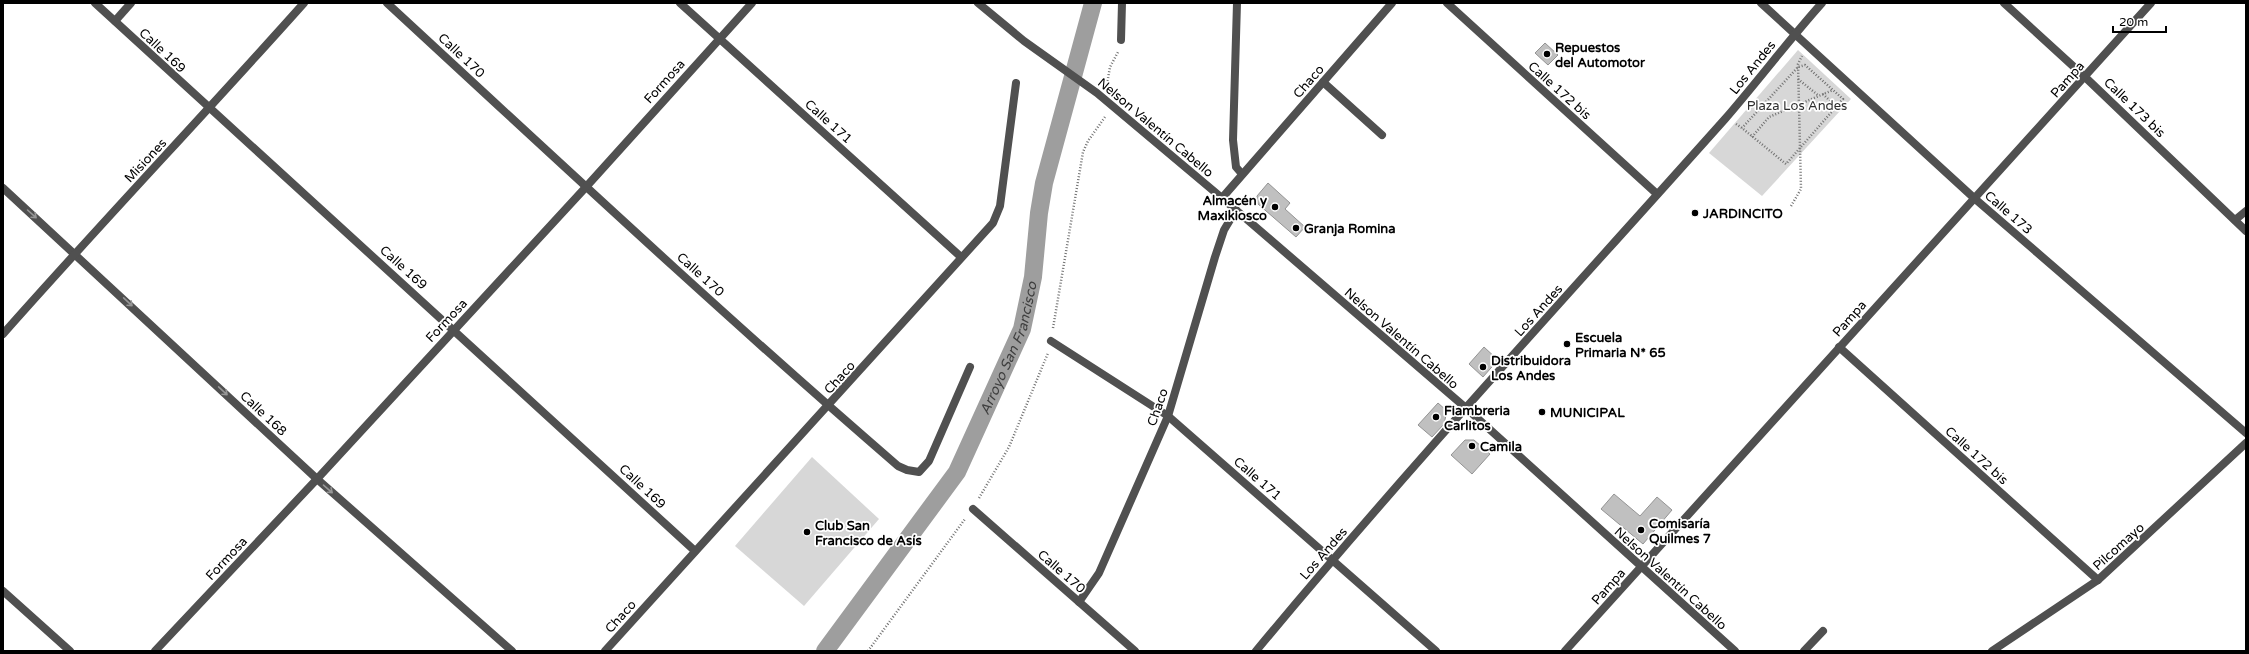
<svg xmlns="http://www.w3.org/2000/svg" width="2249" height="654" font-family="'Varela Round',sans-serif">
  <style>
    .green { fill: #d7d7d7 }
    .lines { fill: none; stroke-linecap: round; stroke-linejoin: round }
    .canal { stroke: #9e9e9e; stroke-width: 18 }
    .building { fill: #c0c0c0; stroke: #949494 }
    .path { stroke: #727272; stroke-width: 2.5; stroke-dasharray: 1 2; stroke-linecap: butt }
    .service { stroke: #505050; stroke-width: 8 }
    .minor { stroke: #505050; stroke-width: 8 }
    .oneway { stroke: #969696 }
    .poi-dot { fill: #000; stroke: #fff; stroke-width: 1.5 }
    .labels { text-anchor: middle; stroke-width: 3.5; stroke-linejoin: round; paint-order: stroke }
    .poi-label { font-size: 13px; font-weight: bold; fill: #000; stroke: #fff; text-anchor: start }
    .street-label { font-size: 13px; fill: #000; stroke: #fff }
    .park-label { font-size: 13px; fill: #2e2e2e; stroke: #fff }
    .water-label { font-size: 14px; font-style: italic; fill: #3f3f3f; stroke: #fff }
  </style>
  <rect width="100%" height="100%" fill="#fff"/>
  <g class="green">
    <path d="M1798 50 1851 99 1762 196 1709 153Z"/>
    <path d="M812 457 879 519 804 606 735 546Z"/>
  </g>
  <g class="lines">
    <path class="canal" id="s1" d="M825 651 957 472 1022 329 1033 277 1039 213 1044 183 1093 3"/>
  </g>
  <g class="building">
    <path d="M1545 43 1558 55 1548 65 1535 53Z"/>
    <path d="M1268 183 1290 203 1285 209 1305 227 1296 237 1258 204 1257 196Z"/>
    <path d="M1484 347 1498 360 1483 377 1469 364Z"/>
    <path d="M1438 403 1447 411 1444 424 1432 437 1418 425Z"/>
    <path d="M1465 440H1474L1490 454 1472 474 1451 455Z"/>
    <path d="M1614 494 1640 516 1657 497 1672 510 1643 544 1601 509Z"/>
  </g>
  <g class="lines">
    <g class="path">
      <path d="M1798 79 1819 96"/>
      <path d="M1107 84 1110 67 1118 52"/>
      <path d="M1823 94 1836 107"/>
      <path d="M1736 124 1742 128 1786 164 1843 99 1805 65 1798 67 1742 128"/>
      <path d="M1752 137 1769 117 1833 90"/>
      <path d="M1791 206 1801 189 1798 64 1802 56"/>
      <path d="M1053 328 1083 152 1088 141 1105 117"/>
      <path d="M979 498 1009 447 1048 353"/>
      <path d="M868 651 965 519"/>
    </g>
    <g class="service">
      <path d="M1323 82 1382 135"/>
      <path d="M1804 651 1823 631"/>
    </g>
    <g class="minor">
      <path d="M95 3 695 551"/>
      <path d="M387 3C556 159 724 316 898 466L907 470 919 472 929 461 970 367"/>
      <path d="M680 3 961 257"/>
      <path d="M978 3 1024 41 1097 93 1222 198 1466 408 1735 651"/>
      <path d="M1237 3 1233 140 1236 167 1242 174"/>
      <path d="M1447 3 1657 194"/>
      <path d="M1761 3 1974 198 2246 433"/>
      <path d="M2004 3 2085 77 2246 231"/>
      <path d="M115 21 131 3"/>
      <path d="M1121 40 1122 3"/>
      <path d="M3 188 317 479 512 651"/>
      <path d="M1222 198 1392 3"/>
      <path d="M2235 220 2246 211"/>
      <path d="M3 334C102 222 205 114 304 3"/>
      <path d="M1051 341 1168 416 1436 651"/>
      <path d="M1839 347 2098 580"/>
      <path d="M973 509 1135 651"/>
      <path d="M3 591 70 651"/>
      <path d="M1079 602 1099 573 1168 416 1215 257 1224 230 1236 210"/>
      <path d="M155 651 317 479 586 187 752 3"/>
      <path d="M605 651 993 223 1000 206 1016 83"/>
      <path d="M1256 651C1407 469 1568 295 1725 119 1758 81 1788 41 1822 3"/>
      <path d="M1565 651 2151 3"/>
      <path d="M1992 651 2098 580 2246 443"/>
    </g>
  </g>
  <defs><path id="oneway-shaft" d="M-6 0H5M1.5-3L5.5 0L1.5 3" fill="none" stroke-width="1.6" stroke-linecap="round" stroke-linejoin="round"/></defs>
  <g class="oneway">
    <use href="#oneway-shaft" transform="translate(32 214) rotate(42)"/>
    <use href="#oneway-shaft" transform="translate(128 302) rotate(43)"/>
    <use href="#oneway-shaft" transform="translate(223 391) rotate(43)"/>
    <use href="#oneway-shaft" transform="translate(328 489) rotate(41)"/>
  </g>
  <g class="poi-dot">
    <circle cx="1547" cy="54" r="4"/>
    <circle cx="1275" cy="207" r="4"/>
    <circle cx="1695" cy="213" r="4"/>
    <circle cx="1296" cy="228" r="4"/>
    <circle cx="1567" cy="344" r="4"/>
    <circle cx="1483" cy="367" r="4"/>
    <circle cx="1542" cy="412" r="4"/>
    <circle cx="1436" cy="417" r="4"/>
    <circle cx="1472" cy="446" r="4"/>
    <circle cx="1641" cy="530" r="4"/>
    <circle cx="807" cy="532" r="4"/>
  </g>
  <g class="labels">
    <g class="poi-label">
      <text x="1555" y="52">Repuestos<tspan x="1555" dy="15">del Automotor</tspan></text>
      <text x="1267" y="205" text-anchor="end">Almacén y<tspan x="1267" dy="15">Maxikiosco</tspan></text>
      <text x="1703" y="218">JARDINCITO</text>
      <text x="1304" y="233">Granja Romina</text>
      <text x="1575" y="342">Escuela<tspan x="1575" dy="15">Primaria N* 65</tspan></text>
      <text x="1491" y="365">Distribuidora<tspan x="1491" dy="15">Los Andes</tspan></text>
      <text x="1444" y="415">Fiambreria<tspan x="1444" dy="15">Carlitos</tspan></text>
      <text x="1550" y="417">MUNICIPAL</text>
      <text x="1480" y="451">Camila</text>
      <text x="1649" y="528">Comisaría<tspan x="1649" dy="15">Quilmes 7</tspan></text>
      <text x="815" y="530">Club San<tspan x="815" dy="15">Francisco de Asís</tspan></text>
    </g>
    <g class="street-label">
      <text transform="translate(163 50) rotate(43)" y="5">Calle 169</text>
      <text transform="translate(462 55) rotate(43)" y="5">Calle 170</text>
      <text transform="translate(1752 67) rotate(-51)" y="5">Los Andes</text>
      <text transform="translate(2067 79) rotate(-48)" y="5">Pampa</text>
      <text transform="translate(664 81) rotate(-48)" y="5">Formosa</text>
      <text transform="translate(1308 81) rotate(-49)" y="5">Chaco</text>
      <text transform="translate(1560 90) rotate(42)" y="5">Calle 172 bis</text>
      <text transform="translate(2135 107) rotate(44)" y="5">Calle 173 bis</text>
      <text transform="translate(829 121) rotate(42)" y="5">Calle 171</text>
      <text transform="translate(1156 127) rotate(40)" y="5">Nelson Valentín Cabello</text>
      <text transform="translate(145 160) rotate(-47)" y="5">Misiones</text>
      <text transform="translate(2009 212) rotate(41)" y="5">Calle 173</text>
      <text transform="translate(404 267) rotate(42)" y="5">Calle 169</text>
      <text transform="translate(701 274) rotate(42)" y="5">Calle 170</text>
      <text transform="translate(1538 310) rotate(-48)" y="5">Los Andes</text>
      <text transform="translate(1849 318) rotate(-48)" y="5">Pampa</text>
      <text transform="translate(446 320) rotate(-47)" y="5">Formosa</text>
      <text transform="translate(1402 338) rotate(41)" y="5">Nelson Valentín Cabello</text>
      <text transform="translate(839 377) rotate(-48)" y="5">Chaco</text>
      <text transform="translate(1157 407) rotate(-71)" y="5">Chaco</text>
      <text transform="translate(264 413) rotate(43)" y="5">Calle 168</text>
      <text transform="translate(1977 455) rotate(42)" y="5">Calle 172 bis</text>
      <text transform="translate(1258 478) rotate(41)" y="5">Calle 171</text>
      <text transform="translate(643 486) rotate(43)" y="5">Calle 169</text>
      <text transform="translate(2118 546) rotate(-42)" y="5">Pilcomayo</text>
      <text transform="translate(1323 553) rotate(-49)" y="5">Los Andes</text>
      <text transform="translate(226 558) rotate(-47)" y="5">Formosa</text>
      <text transform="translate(1062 571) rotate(41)" y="5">Calle 170</text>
      <text transform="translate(1671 578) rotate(42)" y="5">Nelson Valentín Cabello</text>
      <text transform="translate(1608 586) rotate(-48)" y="5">Pampa</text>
      <text transform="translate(620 616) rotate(-48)" y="5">Chaco</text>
    </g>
    <g class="park-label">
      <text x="1797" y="110">Plaza Los Andes</text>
    </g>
    <g class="water-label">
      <text dy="5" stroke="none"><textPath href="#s1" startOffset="357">Arroyo San Francisco</textPath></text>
    </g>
  </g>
  <rect width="2249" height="654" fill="none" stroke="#000000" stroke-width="8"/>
  <path d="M2113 26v6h53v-6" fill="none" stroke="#000000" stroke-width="2"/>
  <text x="2119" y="26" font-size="12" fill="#000000" stroke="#ffffff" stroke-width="3" paint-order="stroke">20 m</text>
</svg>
